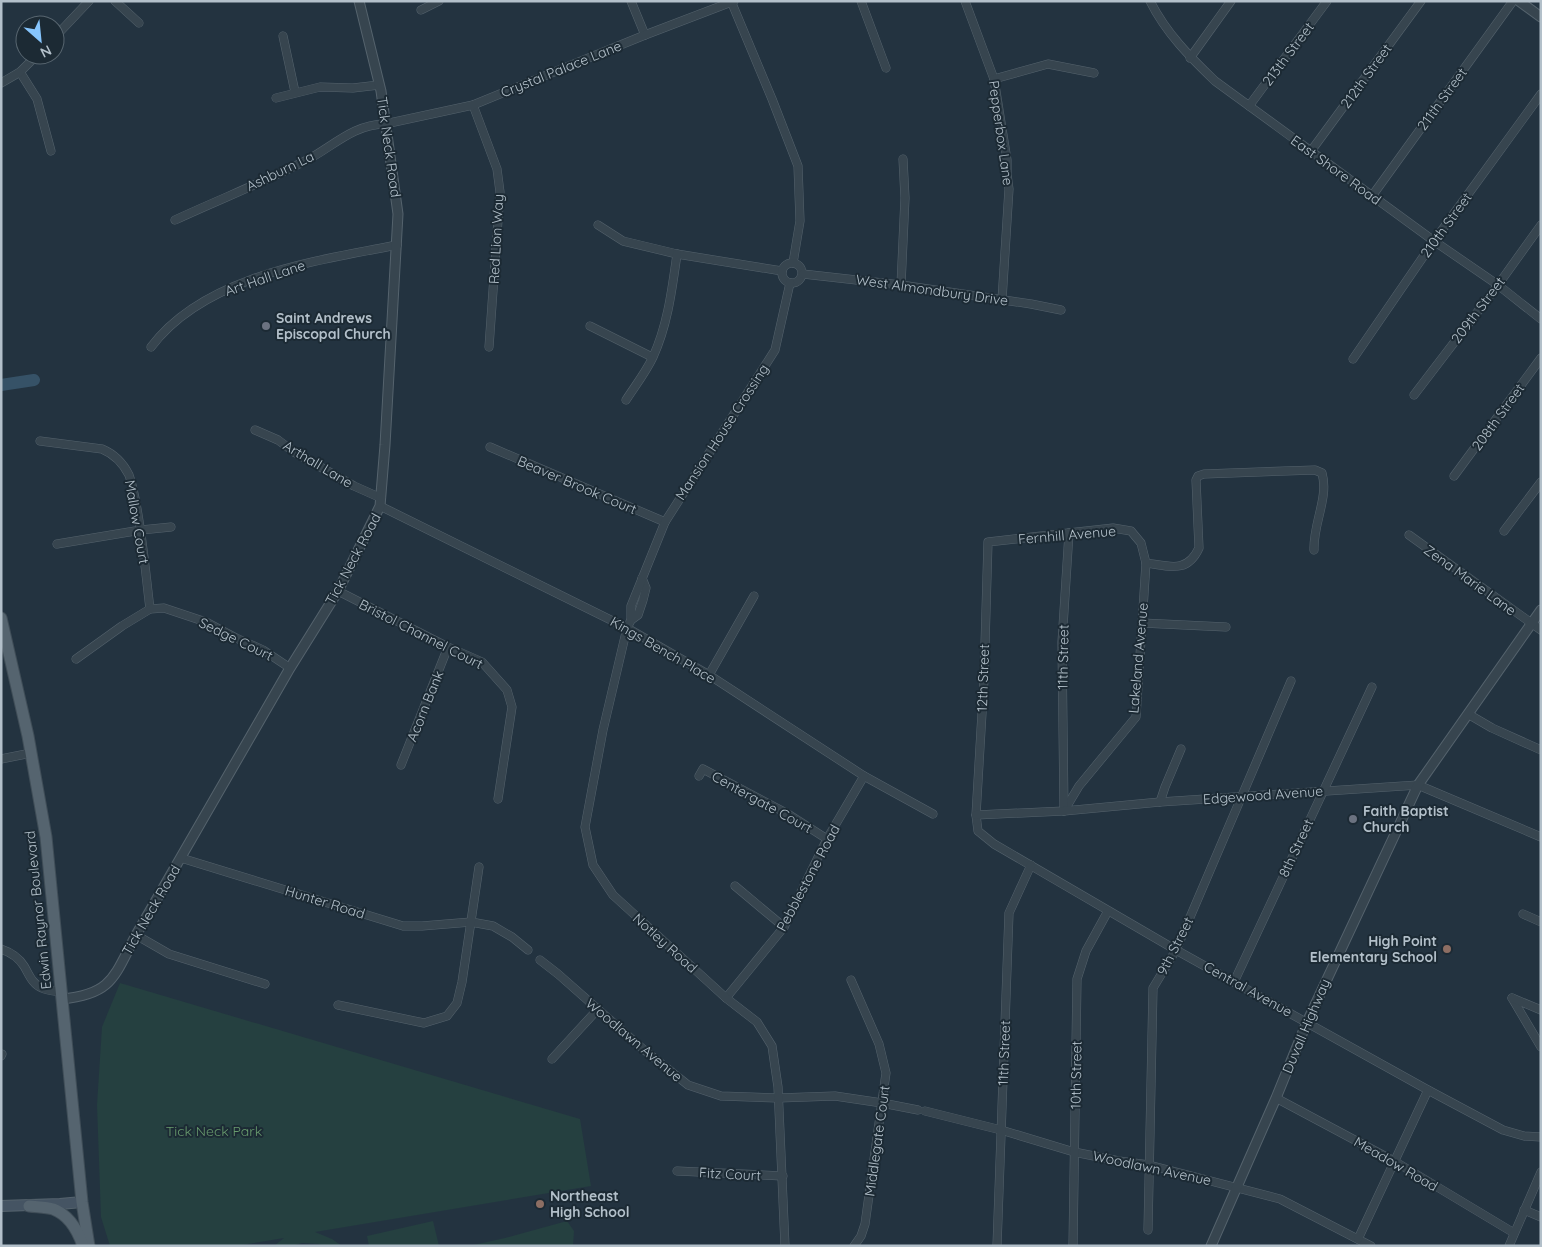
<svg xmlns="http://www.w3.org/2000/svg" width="1542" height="1247" font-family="Quicksand,sans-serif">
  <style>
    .green { fill: #254040 }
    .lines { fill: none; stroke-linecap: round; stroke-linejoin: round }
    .river { stroke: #365267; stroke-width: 12 }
    .minor-casing { stroke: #55636d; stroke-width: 9 }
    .tertiary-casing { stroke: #55636d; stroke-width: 11 }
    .secondary-casing { stroke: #55636d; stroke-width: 12 }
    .primary-casing { stroke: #404e58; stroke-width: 13 }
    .minor { stroke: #37454f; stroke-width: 8 }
    .tertiary { stroke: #37454f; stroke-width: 9 }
    .secondary { stroke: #455463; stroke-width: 10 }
    .primary { stroke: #55646f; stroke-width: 11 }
    .worship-dot { fill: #6b7280; stroke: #1c2a34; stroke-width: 2 }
    .education-dot { fill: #8d6e63; stroke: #1c2a34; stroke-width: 2 }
    .labels { text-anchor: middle; stroke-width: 4; stroke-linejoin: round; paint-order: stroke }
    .street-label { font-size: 14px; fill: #b3c0ca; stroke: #1c2a34 }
    .poi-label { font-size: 14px; font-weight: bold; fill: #b3c0ca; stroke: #1c2a34; text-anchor: start }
    .park-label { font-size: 14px; fill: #699c6e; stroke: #1c2a34 }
  </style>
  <rect width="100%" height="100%" fill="#233340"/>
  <g class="green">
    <path d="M120 983 580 1119 591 1186 315 1232 332 1239 342 1246H323L319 1244 302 1243 292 1246H274L284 1238 236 1246H110L101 1217 97 1105 102 1027Z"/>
    <path d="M433 1221 439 1246H369L367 1236Z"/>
    <path d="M567 1221 574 1231 573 1246H469L505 1238Z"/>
  </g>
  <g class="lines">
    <path class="river" d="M1 385 34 380"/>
    <defs>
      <g id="minor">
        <path d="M115 1 139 23"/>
        <path d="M631 1 645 35"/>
        <path d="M731 1 772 99 798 166 800 221 793 263"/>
        <path d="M861 1 886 68"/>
        <path d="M965 1 994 79 1007 160V174L1009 189 1002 300"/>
        <path d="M1150 1C1166 33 1190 57 1215 81L1434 241 1498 285 1541 319"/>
        <path d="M421 10 439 1"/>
        <path d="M283 36 295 92"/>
        <path d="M55 37 89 1"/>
        <path d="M1190 58 1231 1"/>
        <path d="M20 72 37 99 51 151"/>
        <path d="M994 79 1048 64 1094 73"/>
        <path d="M1 83 20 72 37 55"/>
        <path d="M276 98 320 87 353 88 379 85"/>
        <path d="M473 105 497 169 500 192 489 347"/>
        <path d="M1249 106 1327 1"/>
        <path d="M1311 151 1421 1"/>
        <path d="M1372 196 1513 1"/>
        <path d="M175 220C218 200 264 182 307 160 332 147 354 124 385 124L473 105 645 35 734 1"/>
        <path d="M598 225 623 241 677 254 782 271"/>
        <circle cx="792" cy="273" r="10"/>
        <path d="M803 274 901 285 1031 304 1061 310"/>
        <path d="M901 285 905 198 903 159"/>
        <path d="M590 326 652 357"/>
        <path d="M151 347C204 276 315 261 397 245"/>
        <path d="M1353 359 1434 241 1541 94"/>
        <path d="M1414 395 1498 285 1541 225"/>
        <path d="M626 400C635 386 646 372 653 357 668 324 672 289 677 254"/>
        <path d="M255 430 278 440 294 452 354 486 381 498"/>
        <path d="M40 441 102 449C114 454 123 463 129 475 133 486 135 498 137 509 143 542 146 576 150 609"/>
        <path d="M490 447 665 522"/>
        <path d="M1454 476 1541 358"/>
        <path d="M380 506 627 628 709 675 864 776 933 814"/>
        <path d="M1504 531 1541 482"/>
        <path d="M1409 535 1541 630"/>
        <path d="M57 544 141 530 171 527"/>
        <path d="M1146 563C1169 566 1187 574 1199 548L1196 480 1198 476 1204 474 1315 470 1322 473C1329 498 1313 523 1314 550"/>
        <path d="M338 591 448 647 482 662 507 690 512 707 498 799"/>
        <path d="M631 620 638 615 643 600 646 588 642 578"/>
        <path d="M1142 623 1226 627"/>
        <path d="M76 659 122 626 150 609 164 608 206 622 236 638 263 650 290 668"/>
        <path d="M709 675 754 596"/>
        <path d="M1468 714 1492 728 1541 750"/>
        <path d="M1 759 31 753"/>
        <path d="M401 765 448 647"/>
        <path d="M699 776 703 769 788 814 827 839"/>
        <path d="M1160 802 1165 787 1181 749"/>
        <path d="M1064 811 1079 786 1136 717 1146 563 1141 543 1131 531 1113 528 988 542 984 679 976 815 978 831 994 844 1176 950 1428 1090 1503 1130 1524 1136 1541 1137"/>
        <path d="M1064 811 1062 642 1069 533"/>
        <path d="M976 815 1064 811 1160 802 1418 785 1541 837"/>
        <path d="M181 858 403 926H422L471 922 493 926 512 937 528 950"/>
        <path d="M735 886 784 927"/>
        <path d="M1523 914 1541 922"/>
        <path d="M136 935 169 954 265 984"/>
        <path d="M1 949C10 952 19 958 24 966 29 974 32 984 42 988 47 991 56 991 62 992"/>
        <path d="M540 960 558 974 643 1049 688 1085 721 1096 778 1098 835 1096 882 1103 918 1110"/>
        <path d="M851 980 879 1044 886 1073 865 1224 861 1236 854 1246"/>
        <path d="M1234 982 1372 687"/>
        <path d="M726 998 784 927 827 839 864 776"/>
        <path d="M1512 998 1541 1047"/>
        <path d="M1512 998 1541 1010"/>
        <path d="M338 1005 424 1023 447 1016 457 1003 462 982 479 867"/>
        <path d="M1 1056 2 1054"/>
        <path d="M552 1059 598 1009"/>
        <path d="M1276 1098 1394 1161 1514 1233"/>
        <path d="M925 1111 1001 1130 1074 1152 1119 1161 1149 1165 1280 1199 1371 1246"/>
        <path d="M677 1171 783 1176"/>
        <path d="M1524 1210 1541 1217"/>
        <path d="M1148 1230 1153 988 1176 950 1291 681"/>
        <path d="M1358 1239 1428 1090"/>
        <path d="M785 1246 778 1087 772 1046 757 1022 726 998 613 895 593 865 585 827 603 730 627 628 631 620V606L665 522 775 350 790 283"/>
        <path d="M997 1246 1009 913 1031 865"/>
        <path d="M1073 1246 1077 979 1086 951 1108 911"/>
        <path d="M1509 1246 1541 1172"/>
      </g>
      <g id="tertiary">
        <path d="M1519 1 1541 17"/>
        <path d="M62 999C113 994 114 976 136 935L290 668 338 591 380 506 385 445 398 214 381 91 359 1"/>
        <path d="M1211 1246 1276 1098 1307 1022 1418 785 1541 610"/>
      </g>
      <path id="secondary" d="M1 1206 60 1204 82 1202"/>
      <g id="primary">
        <path d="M1 618 28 736 46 837 82 1202 89 1246"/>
        <path d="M29 1206C37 1207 46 1207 53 1209 69 1215 78 1231 83 1246"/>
      </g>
    </defs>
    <use href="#minor" class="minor-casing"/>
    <use href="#tertiary" class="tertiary-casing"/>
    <use href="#secondary" class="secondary-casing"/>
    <use href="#primary" class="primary-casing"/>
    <use href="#minor" class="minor"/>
    <use href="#tertiary" class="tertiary"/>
    <use href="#secondary" class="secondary"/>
    <use href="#primary" class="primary"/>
  </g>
  <g class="worship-dot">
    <circle cx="266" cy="326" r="5"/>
    <circle cx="1353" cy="819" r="5"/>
  </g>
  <g class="education-dot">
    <circle cx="1447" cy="949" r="5"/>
    <circle cx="540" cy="1204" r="5"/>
  </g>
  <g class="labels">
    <g class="street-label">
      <text transform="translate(1288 54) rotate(-53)" y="5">213th Street</text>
      <text transform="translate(561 69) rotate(-22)" y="5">Crystal Palace Lane</text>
      <text transform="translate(1366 76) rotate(-54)" y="5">212th Street</text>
      <text transform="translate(1442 99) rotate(-54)" y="5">211th Street</text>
      <text transform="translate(1001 133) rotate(82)" y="5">Pepperbox Lane</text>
      <text transform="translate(389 147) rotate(82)" y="5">Tick Neck Road</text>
      <text transform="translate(1336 170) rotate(36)" y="5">East Shore Road</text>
      <text transform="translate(280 171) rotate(-26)" y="5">Ashburn La</text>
      <text transform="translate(1446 225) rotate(-54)" y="5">210th Street</text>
      <text transform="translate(496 239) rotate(-87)" y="5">Red Lion Way</text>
      <text transform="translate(265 278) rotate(-19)" y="5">Art Hall Lane</text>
      <text transform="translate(932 290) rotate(8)" y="5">West Almondbury Drive</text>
      <text transform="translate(1478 310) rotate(-53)" y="5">209th Street</text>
      <text transform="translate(1498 417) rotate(-54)" y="5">208th Street</text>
      <text transform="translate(722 432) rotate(-57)" y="5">Mansion House Crossing</text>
      <text transform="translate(318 464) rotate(31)" y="5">Arthall Lane</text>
      <text transform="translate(577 485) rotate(23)" y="5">Beaver Brook Court</text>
      <text transform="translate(137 522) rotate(80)" y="5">Mallow Court</text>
      <text transform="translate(1067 535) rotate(-5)" y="5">Fernhill Avenue</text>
      <text transform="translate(353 559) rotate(-62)" y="5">Tick Neck Road</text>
      <text transform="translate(1470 580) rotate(36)" y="5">Zena Marie Lane</text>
      <text transform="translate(421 634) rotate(27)" y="5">Bristol Channel Court</text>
      <text transform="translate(236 639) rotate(26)" y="5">Sedge Court</text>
      <text transform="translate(663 650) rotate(30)" y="5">Kings Bench Place</text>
      <text transform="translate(1063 657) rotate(-89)" y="5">11th Street</text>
      <text transform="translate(1138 658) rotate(-85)" y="5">Lakeland Avenue</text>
      <text transform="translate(983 678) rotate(-88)" y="5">12th Street</text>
      <text transform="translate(425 706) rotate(-68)" y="5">Acorn Bank</text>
      <text transform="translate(1263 795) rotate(-4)" y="5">Edgewood Avenue</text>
      <text transform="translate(762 802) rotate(29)" y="5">Centergate Court</text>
      <text transform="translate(1296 848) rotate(-65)" y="5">8th Street</text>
      <text transform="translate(808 878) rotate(-62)" y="5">Pebblestone Road</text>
      <text transform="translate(325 902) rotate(17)" y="5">Hunter Road</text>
      <text transform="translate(38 910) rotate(-96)" y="5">Edwin Raynor Boulevard</text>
      <text transform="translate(151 910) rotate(-60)" y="5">Tick Neck Road</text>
      <text transform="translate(665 943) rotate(42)" y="5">Notley Road</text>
      <text transform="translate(1175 946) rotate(-63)" y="5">9th Street</text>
      <text transform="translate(1248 989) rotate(29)" y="5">Central Avenue</text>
      <text transform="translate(1306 1026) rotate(-67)" y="5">Duvall Highway</text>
      <text transform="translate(634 1040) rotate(40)" y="5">Woodlawn Avenue</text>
      <text transform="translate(1004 1053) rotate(-88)" y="5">11th Street</text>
      <text transform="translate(1076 1075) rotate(-89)" y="5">10th Street</text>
      <text transform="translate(877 1141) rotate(-82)" y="5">Middlegate Court</text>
      <text transform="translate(1396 1164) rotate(30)" y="5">Meadow Road</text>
      <text transform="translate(1152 1168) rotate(12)" y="5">Woodlawn Avenue</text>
      <text transform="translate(730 1174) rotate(3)" y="5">Fitz Court</text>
    </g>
    <g class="poi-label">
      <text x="276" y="323">Saint Andrews<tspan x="276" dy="16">Episcopal Church</tspan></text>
      <text x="1363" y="816">Faith Baptist<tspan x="1363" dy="16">Church</tspan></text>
      <text x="1437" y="946" text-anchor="end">High Point<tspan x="1437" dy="16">Elementary School</tspan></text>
      <text x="550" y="1201">Northeast<tspan x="550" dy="16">High School</tspan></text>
    </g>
    <g class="park-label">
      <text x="214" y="1136">Tick Neck Park</text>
    </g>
  </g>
  <rect width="1542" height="1247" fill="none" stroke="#b3c0ca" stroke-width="5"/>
  <g transform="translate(40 40) rotate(153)"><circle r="24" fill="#1c2a34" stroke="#586670"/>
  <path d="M0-4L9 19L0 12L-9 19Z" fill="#86c5fd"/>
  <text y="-8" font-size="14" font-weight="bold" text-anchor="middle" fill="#b3c0ca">N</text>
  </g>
</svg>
